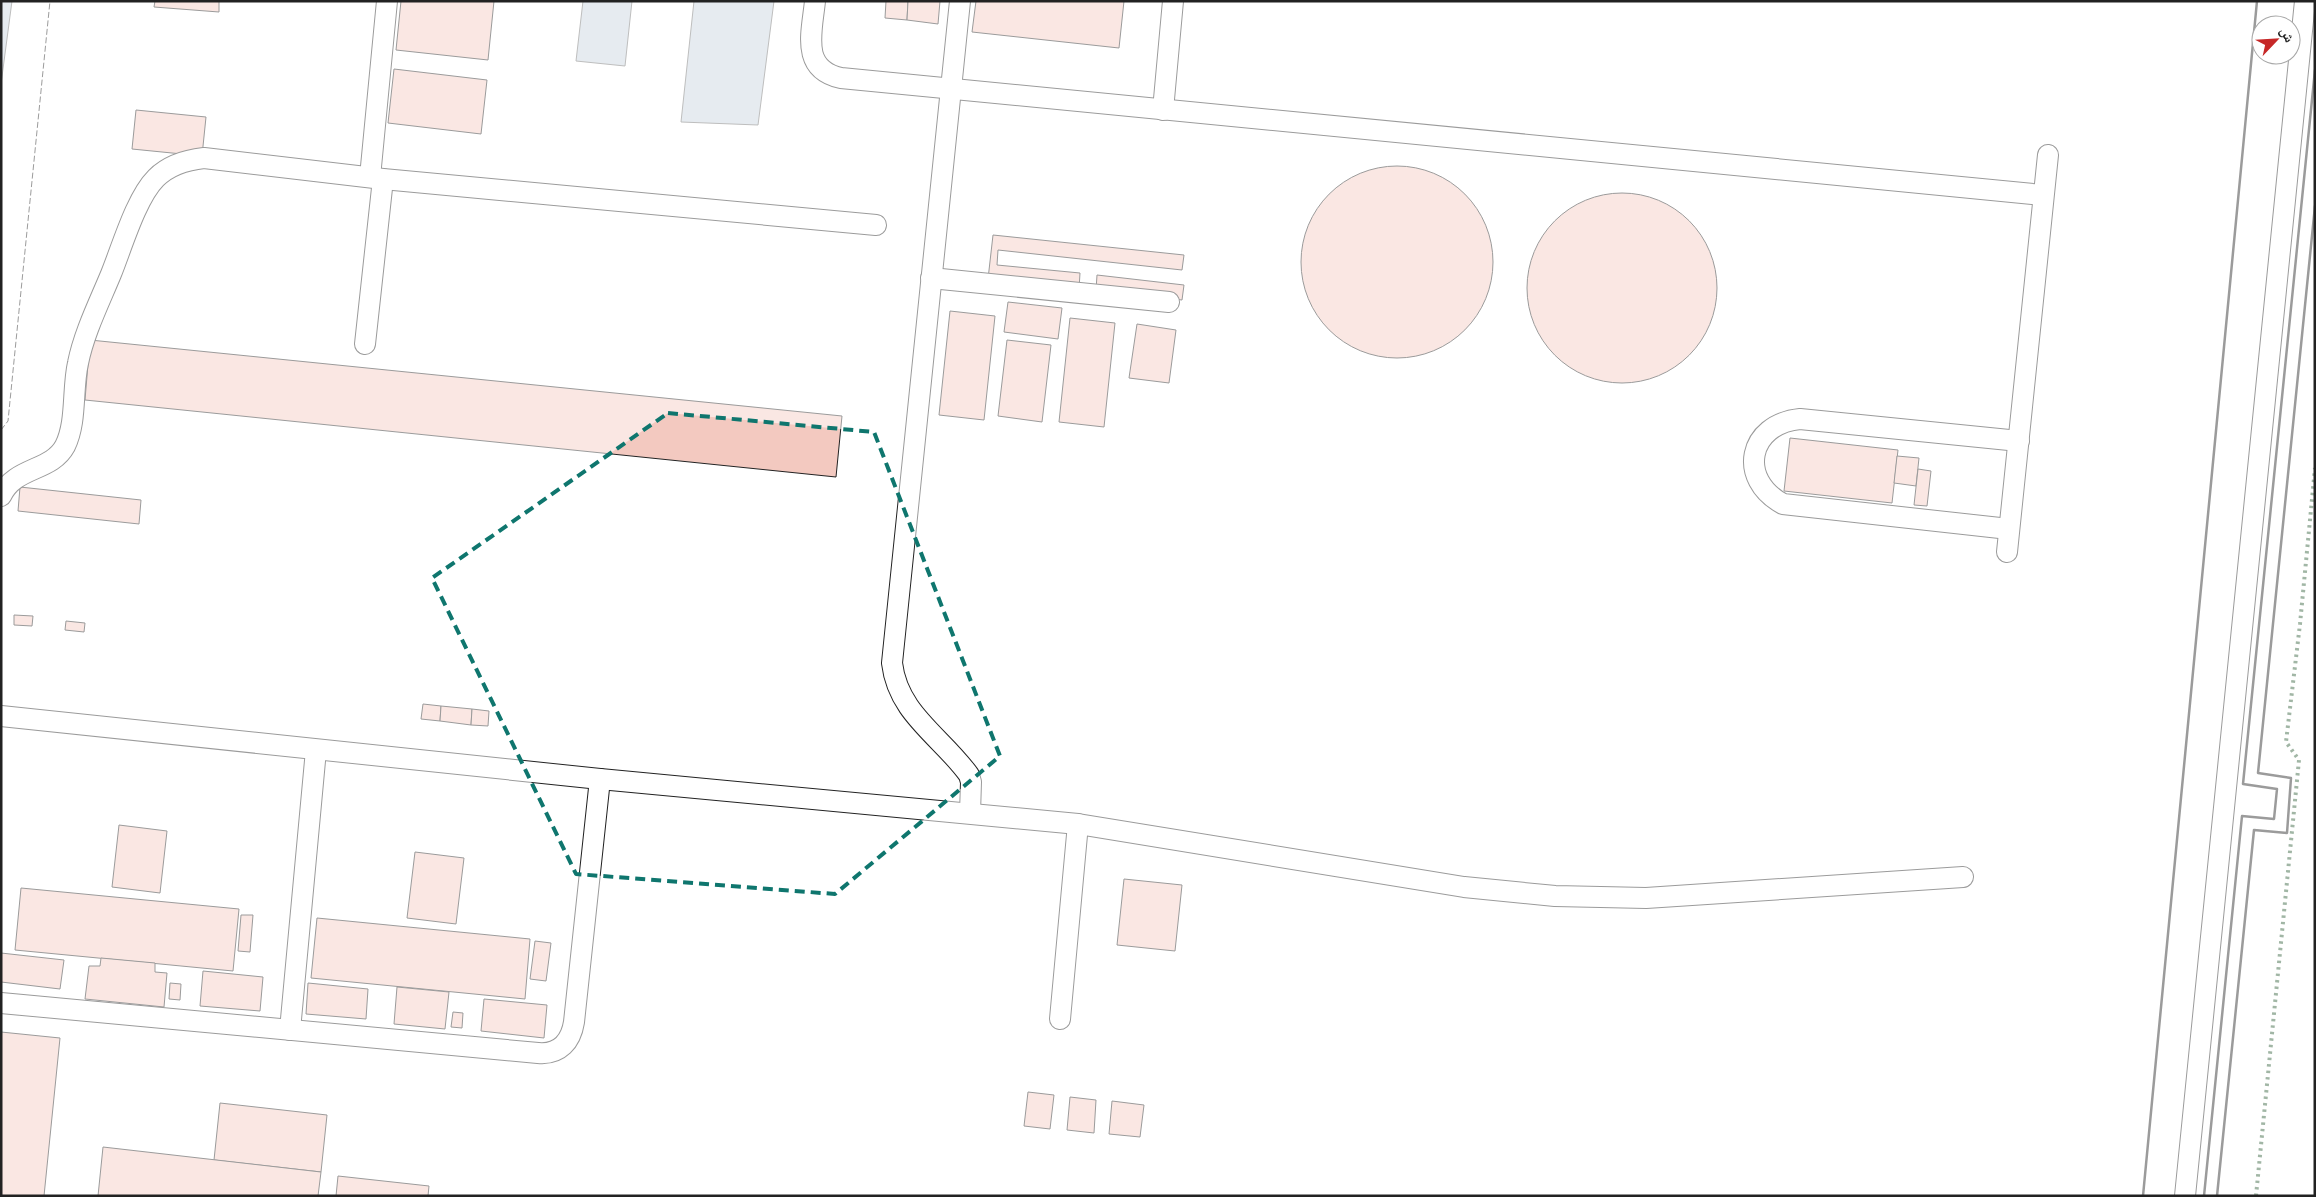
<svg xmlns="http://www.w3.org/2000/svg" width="2316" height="1197" font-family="Spectral,'Noto Naskh Arabic',serif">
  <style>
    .water { fill: #c7d3dd; stroke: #6f6f6f }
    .building { fill: #f3c9c0; stroke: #222 }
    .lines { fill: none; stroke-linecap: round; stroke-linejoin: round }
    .minor-casing { stroke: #222; stroke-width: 22 }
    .minor { stroke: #fff; stroke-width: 20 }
    .hedge { stroke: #2f5e38; stroke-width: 4; stroke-dasharray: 2.5 4; stroke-linecap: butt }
    .fence { stroke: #222; stroke-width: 1; stroke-dasharray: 6 2.5; stroke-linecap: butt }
    .wall { stroke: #222; stroke-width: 2.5 }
    .marked { fill: none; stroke: #0f766e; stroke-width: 4; stroke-dasharray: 10 6; stroke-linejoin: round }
  </style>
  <rect width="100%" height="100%" fill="#fff"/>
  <g class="water">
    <path d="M1 1H12L1 84Z"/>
    <path d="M583 1H632L625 66 576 61Z"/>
    <path d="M694 1H774L758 125 681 122Z"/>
  </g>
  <g class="building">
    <path d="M155 1H219V12L154 7Z"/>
    <path d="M401 1H494L488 60 396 50Z"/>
    <path d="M886 1H908L907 20 885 18Z"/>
    <path d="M908 1H940L938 24 907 20Z"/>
    <path d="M976 1H1124L1119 48 972 32Z"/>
    <path d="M394 69 487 80 481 134 388 123Z"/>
    <path d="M136 110 206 117 202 156 132 149Z"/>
    <circle cx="1397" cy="262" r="96"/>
    <circle cx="1622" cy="288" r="95"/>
    <path d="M993 235 1184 255 1182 270 998 250 997 265 1080 273 1079 289 988 279Z"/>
    <path d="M1097 275 1184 285 1182 300 1096 290Z"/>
    <path d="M1008 302 1062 308 1058 339 1004 332Z"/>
    <path d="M950 311 995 316 984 420 939 415Z"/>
    <path d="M1070 318 1115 323 1104 427 1059 422Z"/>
    <path d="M1137 324 1176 330 1169 383 1129 378Z"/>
    <path d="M90 340 842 416 836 477 85 400Z"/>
    <path d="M1007 340 1051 345 1042 422 998 416Z"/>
    <path d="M1790 438 1898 450 1892 503 1784 491Z"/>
    <path d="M1897 456 1919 458 1916 486 1894 483Z"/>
    <path d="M1918 469 1931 471 1927 506 1914 505Z"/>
    <path d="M20 487 141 500 139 524 18 511Z"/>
    <path d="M14 615 33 616 32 626 14 625Z"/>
    <path d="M66 621 85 623 84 632 65 630Z"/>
    <path d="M423 704 441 706 440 721 421 719Z"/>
    <path d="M441 706 472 709 471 725 440 721Z"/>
    <path d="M472 709 489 711 488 726 471 725Z"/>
    <path d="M119 825 167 831 160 893 112 887Z"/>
    <path d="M415 852 464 858 456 924 407 918Z"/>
    <path d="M1124 879 1182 885 1175 951 1117 945Z"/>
    <path d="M21 888 239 909 233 971 15 950Z"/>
    <path d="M241 915H253L250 952 238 951Z"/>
    <path d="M317 918 530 939 525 999 311 978Z"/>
    <path d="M535 941 551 943 546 981 530 979Z"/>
    <path d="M1 953 64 960 60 989 1 982Z"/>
    <path d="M101 958 155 963V972L167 973 164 1007 85 999 89 966H100Z"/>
    <path d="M203 971 263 977 260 1011 200 1006Z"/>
    <path d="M170 983 181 984 180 1000 169 999Z"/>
    <path d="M308 983 368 989 366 1019 306 1014Z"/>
    <path d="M397 987 449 992 445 1029 394 1024Z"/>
    <path d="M484 999 547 1005 544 1038 481 1031Z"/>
    <path d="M453 1012 463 1013 462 1028 451 1027Z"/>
    <path d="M1 1032 60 1038 44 1196H1Z"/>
    <path d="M1028 1092 1054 1095 1050 1129 1024 1126Z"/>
    <path d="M1070 1097 1096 1100 1094 1133 1067 1130Z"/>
    <path d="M1112 1101 1144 1105 1140 1137 1109 1134Z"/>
    <path d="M220 1103 327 1115 321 1172 214 1160Z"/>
    <path d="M103 1147 321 1172 318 1196H98Z"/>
    <path d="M338 1176 429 1186 428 1196H336Z"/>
  </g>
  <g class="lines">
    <defs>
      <g id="minor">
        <path d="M815 1C812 32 800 69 841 78L2043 195"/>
        <path d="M960 1 892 663C898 714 941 736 969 775L971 782 970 813"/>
        <path d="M1163 110 1173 1"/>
        <path d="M370 177 387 1"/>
        <path d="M931 278 1169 302"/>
        <path d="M365 344 383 179"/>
        <path d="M1 496C15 466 51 472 65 446 77 422 72 389 78 363 84 333 99 303 111 274 122 247 136 198 156 178 169 165 186 160 204 158L383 179 876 225"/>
        <path d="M2009 529 1783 504C1737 479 1748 424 1800 419L2019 441"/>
        <path d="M2007 552 2048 155"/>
        <path d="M1 716 600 779 1078 824 1464 887 1555 896 1646 898 1963 877"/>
        <path d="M1 1003 538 1053C560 1055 571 1041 574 1022L600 779"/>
        <path d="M1060 1019 1078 824"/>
        <path d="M290 1030 316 750"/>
        <path d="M2185 1196 2305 1"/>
      </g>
    </defs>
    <use href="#minor" class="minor-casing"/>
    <use href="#minor" class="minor"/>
    <path class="hedge" d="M2256 1196 2299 760 2286 742 2300 624 2315 468"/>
    <path class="fence" d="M1 430 8 421 50 1"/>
    <g class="wall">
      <path d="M2143 1196 2257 1"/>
      <path d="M2204 1196 2242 816 2274 819 2277 789 2243 784 2315 70"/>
      <path d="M2217 1196 2254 830 2287 833 2291 778 2258 773 2315 206"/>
    </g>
  </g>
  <path d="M0 0H2316V1197H0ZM668 413 874 432 1000 756 835 894 576 874 432 578Z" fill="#fff" fill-opacity=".55" fill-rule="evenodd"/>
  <path class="marked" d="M668 413 874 432 1000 756 835 894 576 874 432 578Z"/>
  <rect width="2316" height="1197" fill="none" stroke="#222222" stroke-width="5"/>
  <g transform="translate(2276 40) rotate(65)"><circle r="24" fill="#ffffff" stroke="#a7a7a7"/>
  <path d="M0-4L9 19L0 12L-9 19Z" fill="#c62828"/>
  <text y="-8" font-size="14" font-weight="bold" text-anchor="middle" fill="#222222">ش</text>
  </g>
</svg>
